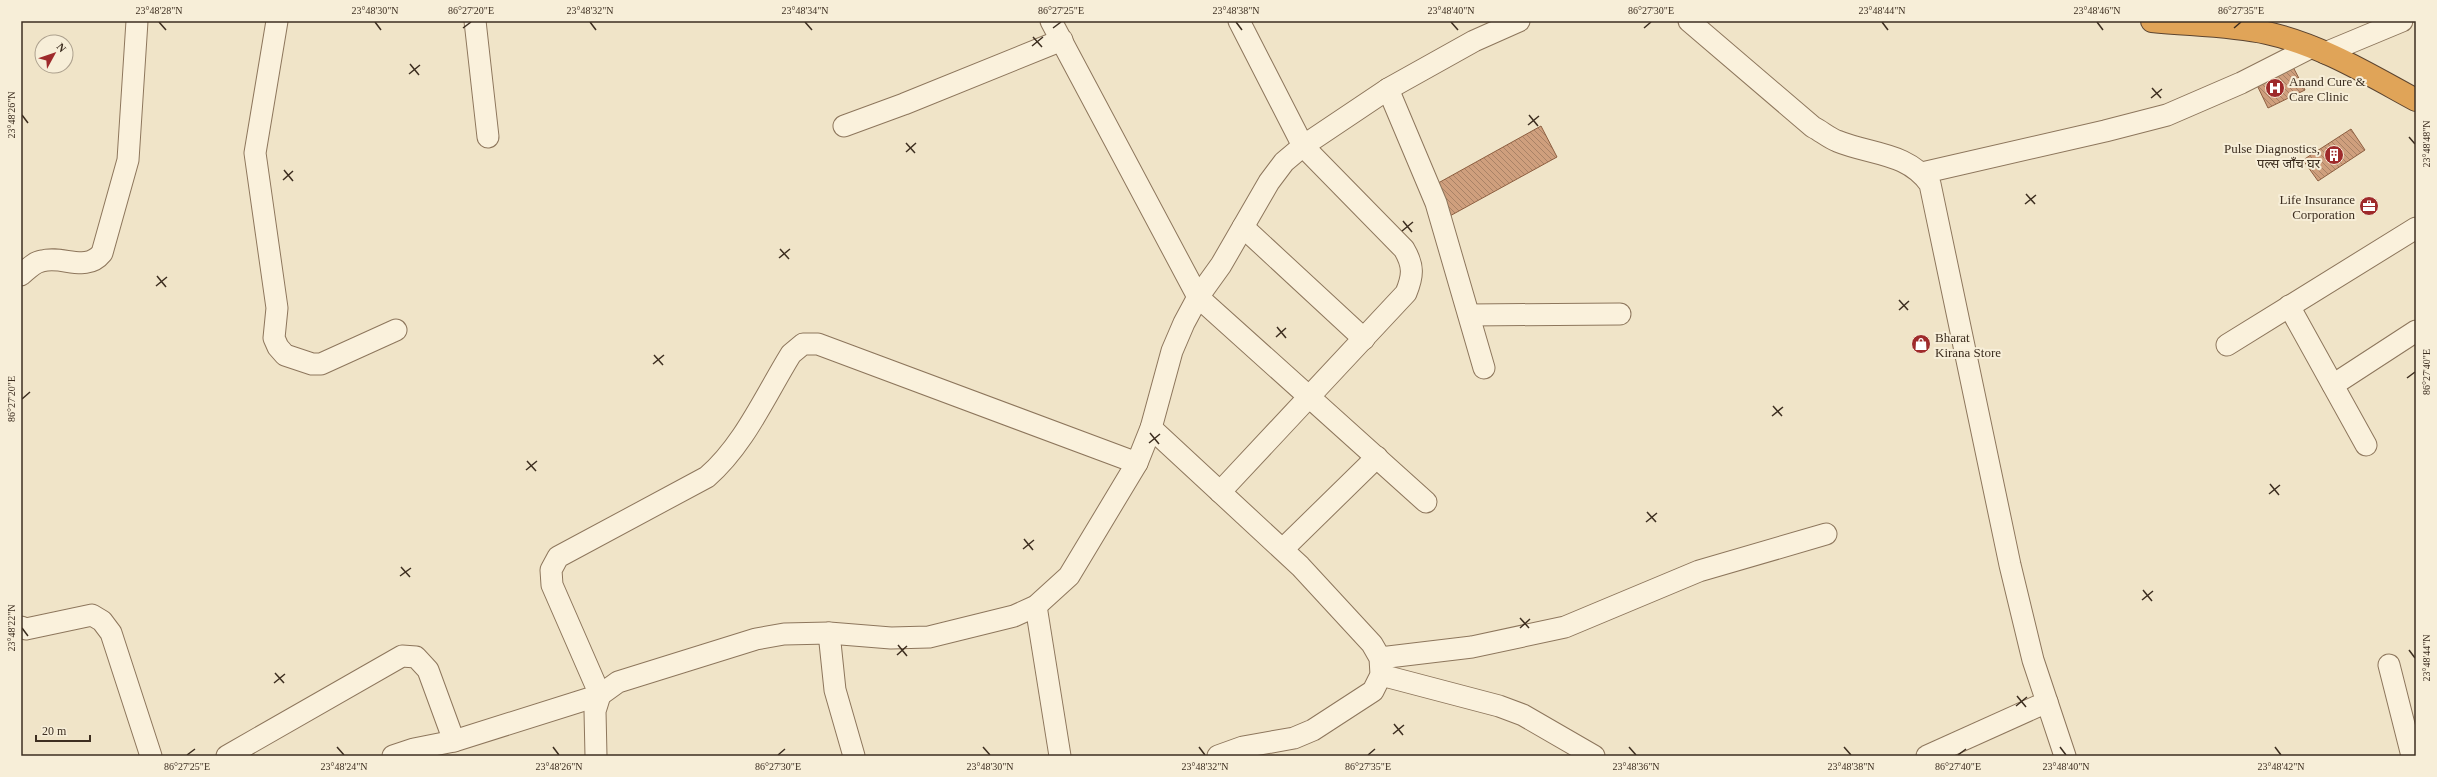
<svg xmlns="http://www.w3.org/2000/svg" width="2437" height="777" viewBox="0 0 2437 777" font-family="'Times New Roman','Noto Sans Devanagari',serif">
<style>
.building{fill:url(#building-back-hatch);stroke:#8d5f41}
.lines{fill:none;stroke-linecap:round;stroke-linejoin:round}
.minor-casing{stroke:#8d765c;stroke-width:23}
.highway-casing{stroke:#5b4430;stroke-width:24}
.minor{stroke:#faf1dc;stroke-width:21}
.highway{stroke:#e0a458;stroke-width:22}
.ticks{fill:none;stroke:#3d2e20;stroke-width:1.5}
.labels{text-anchor:middle;dominant-baseline:central;stroke-width:4;stroke-linejoin:round;paint-order:stroke}
.poi-label{font-size:13px;fill:#3d2e20;stroke:#f7eed8;text-anchor:start}
.neatline{fill:none;stroke:#3d2e20;stroke-width:1.5}
.ticks-label{font-size:10px;text-anchor:middle;fill:#3d2e20}
</style>
<defs>
<pattern id="building-back-hatch" width="6" height="6" patternUnits="userSpaceOnUse"><rect width="6" height="6" fill="#cf9f7d"/><path d="M-1 5l2 2M0 0l6 6M5-1l2 2" fill="none" stroke="#a98266"/></pattern>
</defs>
<rect width="100%" height="100%" fill="#f0e4c8"/>
<g class="building">
<polygon points="2291,63 2305,90 2268,108 2255,81"/>
<polygon points="1541,126 1557,157 1448,217 1431,187"/>
<polygon points="2351,129 2365,150 2318,181 2303,160"/>
</g>
<g class="lines">
<defs>
<g id="minor">
<polyline points="277,21 255,153 277,308 274,338 278,347 285,355 312,364 321,364 396,330"/>
<polyline points="475,21 488,137"/>
<polyline points="1051,21 1198,297 1426,502"/>
<path d="M1689,21L1813,127C1821,131 1829,138 1837,141C1871,155 1907,152 1930,184L2010,565L2033,660L2065,756"/>
<polyline points="2325,53 2402,21"/>
<polyline points="1388,89 1436,203 1484,368"/>
<polyline points="844,126 904,104 1062,40"/>
<polyline points="1922,173 2105,131 2167,115 2241,83 2312,47"/>
<polyline points="1243,227 1364,339"/>
<path d="M21,275C27,270 34,262 42,261C63,255 86,273 102,253L128,160L137,21"/>
<polyline points="2289,306 2366,445"/>
<polyline points="1469,315 1620,314"/>
<polyline points="2227,345 2416,228"/>
<polyline points="2333,385 2416,331"/>
<polyline points="1151,428 1300,566 1372,644 1380,658 1381,675 1373,691 1313,730 1294,738 1243,747 1218,756"/>
<path d="M1220,492L1406,293C1413,276 1414,266 1404,249L1303,146L1239,21"/>
<polyline points="1283,549 1377,457"/>
<polyline points="1036,606 1060,756"/>
<polyline points="21,627 26,629 92,615 102,621 111,633 151,756"/>
<polyline points="829,633 835,690 854,756"/>
<polyline points="1380,658 1472,647 1565,627 1699,571 1826,534"/>
<polyline points="2389,665 2412,756"/>
<polyline points="1381,675 1499,706 1523,715 1594,756"/>
<polyline points="227,756 402,656 416,657 428,670 454,741"/>
<path d="M393,756L414,749L454,741L600,695L552,585L551,570L558,557L707,477C744,445 765,396 791,354L803,344H818L1137,463"/>
<polyline points="596,756 595,711 600,695 618,682 756,639 784,634 829,633 891,638 929,637 1014,616 1036,606 1069,576 1137,463 1151,428 1172,351 1184,323 1198,297 1221,265 1269,182 1284,162 1303,146 1388,89 1474,41 1519,21"/>
<polyline points="1927,756 2047,702"/>
</g>
<path id="highway" d="M2152,21C2190,25 2230,25 2267,33C2321,45 2368,74 2416,100"/>
</defs>
<use href="#minor" class="minor-casing"/>
<use href="#highway" class="highway-casing"/>
<use href="#minor" class="minor"/>
<use href="#highway" class="highway"/>
</g>
<path class="ticks" d="M159,22L166,30M375,22L381,30M590,22L596,30M805,22L812,30M1236,22L1242,30M1451,22L1458,30M1882,22L1888,30M2097,22L2103,30M463,28L471,22M1053,28L1061,22M1644,28L1651,22M2234,28L2241,22M1033,37L1042,47M1032,46L1043,37M410,64L419,75M409,74L420,65M2152,88L2161,98M2151,98L2162,89M22,115L28,123M1529,115L1538,126M1528,125L1539,116M2409,137L2415,144M906,143L915,153M906,152L916,143M284,170L293,181M283,180L293,171M2026,194L2035,204M2025,204L2036,195M1403,221L1412,232M1402,231L1413,222M780,249L789,259M779,258L790,249M157,276L166,287M156,286L167,277M1899,300L1908,310M1899,310L1909,301M1277,327L1286,338M1276,337L1286,328M654,355L663,365M653,364L664,355M2407,378L2415,372M22,399L30,392M1773,406L1782,416M1772,416L1783,407M1150,433L1159,444M1149,443L1160,434M527,461L536,471M526,470L537,461M2270,484L2279,495M2269,494L2280,485M1647,512L1656,522M1646,522L1657,513M1024,539L1033,550M1023,549L1034,540M401,567L410,577M400,576L411,568M2143,590L2152,601M2142,600L2153,591M1520,618L1529,628M22,628L28,636M1520,628L1530,619M898,645L907,656M2409,650L2415,658M897,655L907,646M275,673L284,683M274,683L285,674M2017,696L2026,707M2016,706L2027,697M1394,724L1403,735M1393,734L1404,725M337,747L344,755M553,747L559,755M983,747L990,755M1199,747L1205,755M1629,747L1636,755M1844,747L1851,755M2060,747L2066,755M2275,747L2281,755M187,755L195,749M778,755L785,749M1368,755L1375,749M1958,755L1966,749"/>
<defs>
<symbol id="hospital-disc" viewBox="-11 -11 22 22"><circle r="9.5" fill="#9e2a2b" stroke="#f7eed8"/><path d="M-5-5h3v3.5h4V-5h3V5h-3V1.5h-4V5h-3Z" fill="#fff"/></symbol>
<symbol id="building-disc" viewBox="-11 -11 22 22"><circle r="9.5" fill="#9e2a2b" stroke="#f7eed8"/><path d="M-4-6H4V6H1V3H-1V6H-4ZM-2.5-4.3h1.7v1.8h-1.7ZM.8-4.3h1.7v1.8H.8ZM-2.5-1h1.7V.8h-1.7ZM.8-1h1.7V.8H.8Z" fill="#fff"/></symbol>
<symbol id="office-disc" viewBox="-11 -11 22 22"><circle r="9.5" fill="#9e2a2b" stroke="#f7eed8"/><path d="M-6-3h4V-5.5h4V-3h4V5H-6ZM-1-4.5V-3h2v-1.5ZM-6 0V1H6V0Z" fill="#fff"/></symbol>
<symbol id="shop-disc" viewBox="-11 -11 22 22"><circle r="9.5" fill="#9e2a2b" stroke="#f7eed8"/><path d="M-5-2.5h2.3a2.7 3.5 0 0 1 5.4 0H5L5.5 6h-11ZM-1.5-2.5h3a1.5 2.3 0 0 0-3 0Z" fill="#fff"/></symbol>
</defs>
<g fill-rule="evenodd">
<use href="#hospital-disc" x="2264" y="77" width="22" height="22"/>
<use href="#building-disc" x="2323" y="144" width="22" height="22"/>
<use href="#office-disc" x="2358" y="195" width="22" height="22"/>
<use href="#shop-disc" x="1910" y="333" width="22" height="22"/>
</g>
<g class="labels">
<g class="poi-label">
<text x="2289" y="81">Anand Cure &amp;<tspan x="2289" dy="15">Care Clinic</tspan></text>
<text x="2320" y="148" text-anchor="end">Pulse Diagnostics,<tspan x="2320" dy="15">पल्स जाँच घर</tspan></text>
<text x="2355" y="199" text-anchor="end">Life Insurance<tspan x="2355" dy="15">Corporation</tspan></text>
<text x="1935" y="337">Bharat<tspan x="1935" dy="15">Kirana Store</tspan></text>
</g>
</g>
<rect width="2437" height="777" fill="none" stroke="#f7eed8" stroke-width="44"/>
<g transform="translate(54 54) rotate(50)"><circle r="19" fill="#f7eed8" stroke="#ada18e"/>
<path d="M0-3L7 15L0 10L-7 15Z" fill="#9e2a2b"/>
<text y="-6" font-size="11" font-weight="bold" text-anchor="middle" fill="#3d2e20">N</text>
</g>
<path d="M36 735v6h54v-6" fill="none" stroke="#3d2e20" stroke-width="2"/>
<text x="42" y="735" font-size="12" fill="#3d2e20" stroke="#f7eed8" stroke-width="3" paint-order="stroke">20 m</text>
<rect x="22" y="22" width="2393" height="733" class="neatline"/>
<g class="ticks-label">
<text x="159" y="14">23°48'28"N</text>
<text x="375" y="14">23°48'30"N</text>
<text x="471" y="14">86°27'20"E</text>
<text x="590" y="14">23°48'32"N</text>
<text x="805" y="14">23°48'34"N</text>
<text x="1061" y="14">86°27'25"E</text>
<text x="1236" y="14">23°48'38"N</text>
<text x="1451" y="14">23°48'40"N</text>
<text x="1651" y="14">86°27'30"E</text>
<text x="1882" y="14">23°48'44"N</text>
<text x="2097" y="14">23°48'46"N</text>
<text x="2241" y="14">86°27'35"E</text>
<text transform="translate(11 115) rotate(-90)" y="4">23°48'26"N</text>
<text transform="translate(2426 144) rotate(-90)" y="4">23°48'48"N</text>
<text transform="translate(2426 372) rotate(-90)" y="4">86°27'40"E</text>
<text transform="translate(11 399) rotate(-90)" y="4">86°27'20"E</text>
<text transform="translate(11 628) rotate(-90)" y="4">23°48'22"N</text>
<text transform="translate(2426 658) rotate(-90)" y="4">23°48'44"N</text>
<text x="187" y="770">86°27'25"E</text>
<text x="344" y="770">23°48'24"N</text>
<text x="559" y="770">23°48'26"N</text>
<text x="778" y="770">86°27'30"E</text>
<text x="990" y="770">23°48'30"N</text>
<text x="1205" y="770">23°48'32"N</text>
<text x="1368" y="770">86°27'35"E</text>
<text x="1636" y="770">23°48'36"N</text>
<text x="1851" y="770">23°48'38"N</text>
<text x="1958" y="770">86°27'40"E</text>
<text x="2066" y="770">23°48'40"N</text>
<text x="2281" y="770">23°48'42"N</text>
</g>
</svg>
